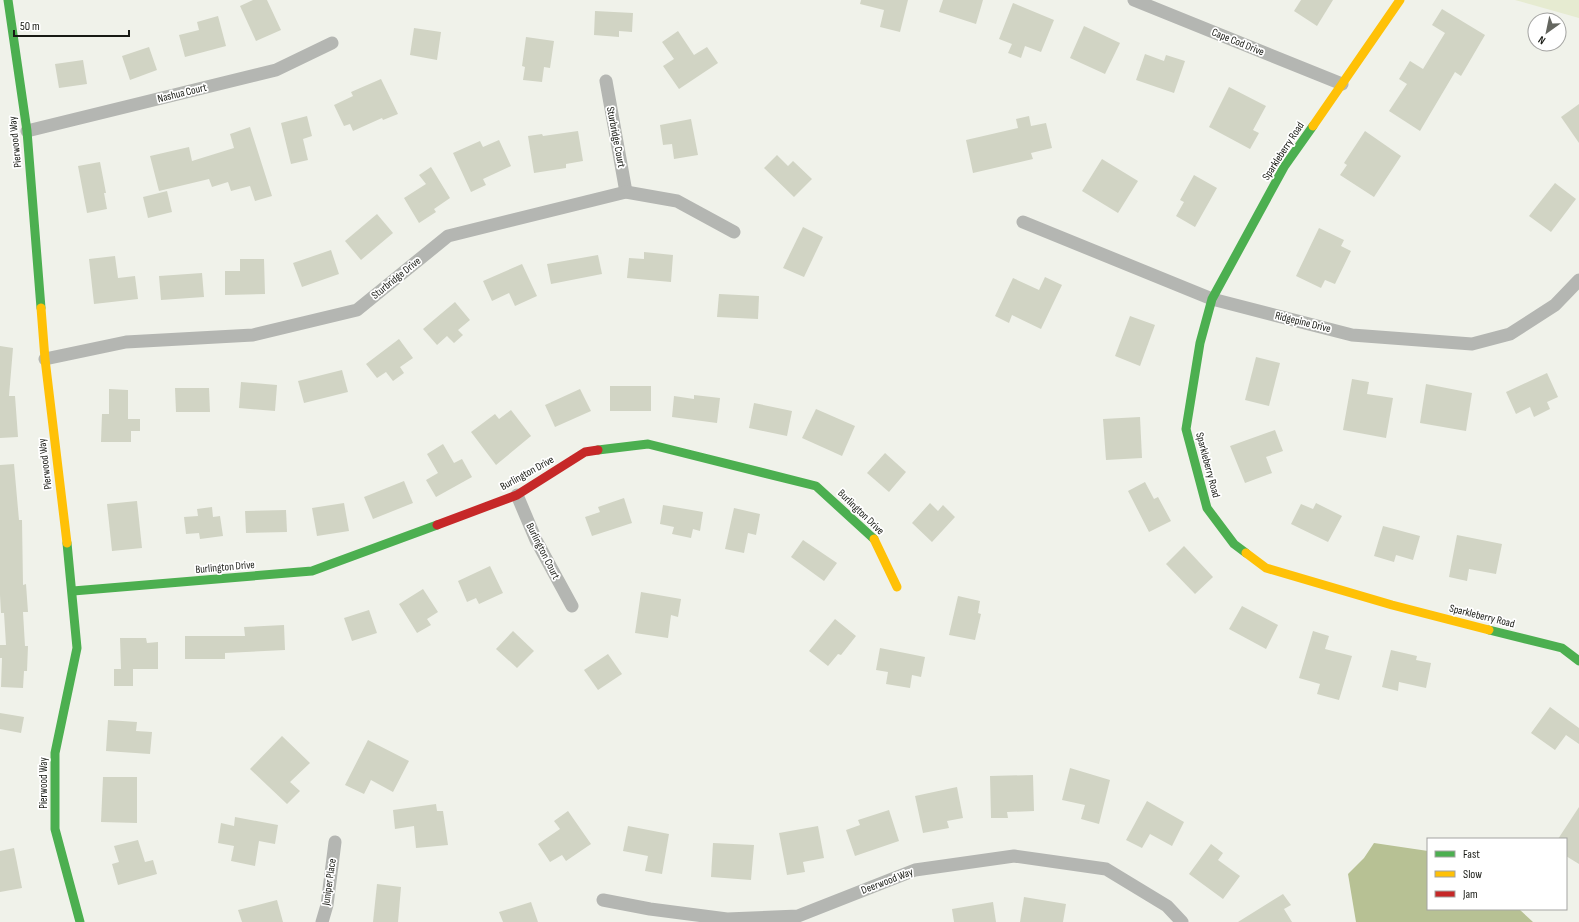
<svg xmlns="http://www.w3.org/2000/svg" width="1579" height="922" viewBox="0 0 1579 922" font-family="'Sofia Sans Condensed',sans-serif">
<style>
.green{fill:#e6ebd1}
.water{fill:#b7c194}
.building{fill:#d1d4c4}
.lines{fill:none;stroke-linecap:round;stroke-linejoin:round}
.street{stroke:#b4b6b2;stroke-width:13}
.fast{stroke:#4caf50;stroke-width:9}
.slow{stroke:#ffc107;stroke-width:9}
.jam{stroke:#c62828;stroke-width:9}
.labels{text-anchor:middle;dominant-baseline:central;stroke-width:3.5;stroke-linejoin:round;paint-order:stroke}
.street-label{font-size:11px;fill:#181a14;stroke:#fff}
</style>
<rect width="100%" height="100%" fill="#f0f2ea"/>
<polygon class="green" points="1515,0 1579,0 1579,18"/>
<polygon class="water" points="1374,843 1428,851 1428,909 1519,909 1533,922 1356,922 1348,874 1364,858"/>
<g class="building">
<polygon points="253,0 267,0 281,30 256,41 240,6"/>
<polygon points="861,0 908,0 900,32 880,27 884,10 860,4"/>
<polygon points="943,0 983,0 976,24 939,12"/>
<polygon points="1301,0 1333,0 1317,26 1294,11"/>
<polygon points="1013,3 1054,20 1041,52 1025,46 1021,58 1008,53 1012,44 999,39"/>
<polygon points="1442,9 1485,35 1461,76 1455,72 1420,131 1389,111 1407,84 1399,79 1410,61 1423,69 1445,33 1432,25"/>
<polygon points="595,11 633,13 632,32 619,31 619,37 594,35"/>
<polygon points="218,16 226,46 185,57 179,35 199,30 197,22"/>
<polygon points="1084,26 1120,43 1105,74 1070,58"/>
<polygon points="414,28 441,32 437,60 410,55"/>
<polygon points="678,31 694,55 707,47 718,63 679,89 663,66 674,59 662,42"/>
<polygon points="526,37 554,41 550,68 544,67 542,82 523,80 525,67 522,66"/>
<polygon points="149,47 157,70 130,80 122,56"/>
<polygon points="1145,54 1164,61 1166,55 1185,61 1174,93 1136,80"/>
<polygon points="83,60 87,84 59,88 55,64"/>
<polygon points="381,79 398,114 383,120 382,118 353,131 350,124 344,126 334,105 353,96 351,92"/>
<polygon points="1229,87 1266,106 1253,130 1259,133 1250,149 1209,127"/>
<polygon points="1579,104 1579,143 1561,117"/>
<polygon points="307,116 312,136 303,139 308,160 291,164 281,123"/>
<polygon points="1029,116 1031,126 1046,123 1052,148 1031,153 1033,159 973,173 966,140 1018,128 1016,119"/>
<polygon points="691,119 698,155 674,159 672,144 663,145 660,125"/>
<polygon points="250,127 272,196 255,201 250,186 231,191 228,182 212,187 209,179 159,191 150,156 189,147 192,161 234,148 230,134"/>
<polygon points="578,131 583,161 566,164 566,168 534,173 528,136 542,134 543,136"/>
<polygon points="1365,131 1401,156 1374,197 1340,175 1347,165 1344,163"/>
<polygon points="499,140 511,166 483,179 486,185 471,192 453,153 480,141 483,147"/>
<polygon points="777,155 788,166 793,161 812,179 794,197 764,168"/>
<polygon points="1102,159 1138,181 1118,213 1082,191"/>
<polygon points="100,162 106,193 104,193 107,209 87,213 78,166"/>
<polygon points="431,167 450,198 434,209 436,212 419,223 404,198 426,184 419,175"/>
<polygon points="1194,175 1217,188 1195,227 1176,216 1184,202 1180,200"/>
<polygon points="1555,183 1576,199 1551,232 1529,216"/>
<polygon points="167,191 172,212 148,218 143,197"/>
<polygon points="377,214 393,233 361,260 345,241"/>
<polygon points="803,227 823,237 804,277 783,268"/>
<polygon points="1319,228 1344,240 1341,246 1351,251 1335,284 1325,280 1321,288 1296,276"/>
<polygon points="331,250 339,274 302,287 293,263"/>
<polygon points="644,252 673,255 671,282 627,278 629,258 644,259"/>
<polygon points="598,255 602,274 551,284 547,264"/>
<polygon points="115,256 118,278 135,276 138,299 94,304 89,259"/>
<polygon points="240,259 264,259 265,294 225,295 225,271 240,271"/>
<polygon points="522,264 537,296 515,306 509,293 492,301 483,281"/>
<polygon points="202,273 204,297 161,300 159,276"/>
<polygon points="1045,277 1062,285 1041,329 1012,315 1009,323 995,316 1013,278 1039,290"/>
<polygon points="719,294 759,296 758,319 717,317"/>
<polygon points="455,302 470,320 458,330 463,335 454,343 447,336 437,345 423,329"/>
<polygon points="1130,316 1155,325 1140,366 1115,356"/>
<polygon points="399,339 413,358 400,367 404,373 393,381 386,372 377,378 366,364"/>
<polygon points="0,346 13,348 9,396 15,396 18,437 0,438"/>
<polygon points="1256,357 1280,363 1269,406 1245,400"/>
<polygon points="342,370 348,392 304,403 298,381"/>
<polygon points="1547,373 1558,397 1547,402 1550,409 1534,417 1530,407 1516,414 1506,392"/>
<polygon points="1352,379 1369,382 1367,394 1393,398 1386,438 1343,430"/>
<polygon points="241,382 277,385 275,411 239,408"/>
<polygon points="1426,384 1472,393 1466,431 1420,423"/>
<rect x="610" y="386" width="41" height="25"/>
<polygon points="175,388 209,388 210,412 176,412"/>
<polygon points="109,389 128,390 128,419 140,419 140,431 131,431 131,442 101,442 102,414 109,414"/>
<polygon points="580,389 591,411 555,427 545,405"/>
<polygon points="694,395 720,398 717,423 672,417 674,396 694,399"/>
<polygon points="754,403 792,411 787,436 749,428"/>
<polygon points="816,409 855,426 842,456 802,438"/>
<polygon points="511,410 531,436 496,465 471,432 495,414 499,419"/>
<polygon points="1140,417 1142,458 1106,460 1103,419"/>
<polygon points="1275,430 1283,451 1266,457 1272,473 1245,483 1230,446"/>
<polygon points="443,444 454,463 462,459 472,477 436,497 426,480 438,473 427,454"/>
<polygon points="885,453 906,472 889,492 867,473"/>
<polygon points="14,464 19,520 22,520 23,585 26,584 28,612 23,612 25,646 28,646 27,671 24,671 23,688 1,687 2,658 0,658 0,645 6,645 4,613 1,613 0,595 0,465"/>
<polygon points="404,481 413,503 373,519 364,497"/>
<polygon points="1145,482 1154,499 1158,497 1171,521 1149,532 1128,491"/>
<polygon points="624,498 632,523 592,536 585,517 600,512 598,507"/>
<polygon points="137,501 142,548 112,551 107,504"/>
<polygon points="344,503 349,531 317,536 312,508"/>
<polygon points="930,503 938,511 943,505 955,517 932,542 912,523"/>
<polygon points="1316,503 1342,516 1328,542 1291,524 1301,504 1313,509"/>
<polygon points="663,505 703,512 700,531 693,529 691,538 672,534 674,527 660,524"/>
<polygon points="212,507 213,517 220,516 223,536 200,539 199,533 186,534 184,517 198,516 197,509"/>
<polygon points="734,508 760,514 756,535 748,533 744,553 725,549"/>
<polygon points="286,510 287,532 246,533 245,511"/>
<polygon points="1383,526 1420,536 1413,560 1396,555 1394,562 1374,556"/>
<polygon points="1457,535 1502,544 1496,574 1469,569 1467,581 1449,577"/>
<polygon points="803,540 837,563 824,581 791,557"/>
<polygon points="1184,546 1213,577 1195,594 1166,564"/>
<polygon points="490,566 503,593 479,604 476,598 467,602 458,581"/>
<polygon points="423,589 438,612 427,619 431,625 417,633 399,604"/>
<polygon points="641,592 681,599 678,617 671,615 668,638 635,633"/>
<polygon points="958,596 980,601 978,613 981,614 975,640 949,635"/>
<polygon points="1242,606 1278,625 1266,649 1229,629"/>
<polygon points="369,610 377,633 352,641 344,618"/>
<polygon points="835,619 856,636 841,655 838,654 828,666 809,651"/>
<polygon points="284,625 285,650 225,653 225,659 185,659 185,636 245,636 244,627"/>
<polygon points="513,631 534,651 517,668 496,649"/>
<polygon points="1313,631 1329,636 1325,649 1352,656 1339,700 1317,694 1320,684 1299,678"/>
<polygon points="120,638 146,638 147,643 158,642 158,669 133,669 133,686 114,686 114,669 121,669"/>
<polygon points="880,648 925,657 921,677 912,675 910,688 886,684 888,672 876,670"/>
<polygon points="1391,650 1417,656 1416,660 1431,663 1426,688 1399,682 1398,691 1382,687"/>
<polygon points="608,654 622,674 598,690 584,670"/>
<polygon points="1550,707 1579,728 1579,744 1566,735 1555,750 1531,733"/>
<polygon points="0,713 24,717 21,733 0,729"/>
<polygon points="108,720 137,722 136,731 152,732 150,754 106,751"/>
<polygon points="282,736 310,763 290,782 300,791 287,804 250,769"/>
<polygon points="368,740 409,761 393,792 371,780 364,794 345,785"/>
<polygon points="1070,768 1110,780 1099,824 1081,819 1085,805 1062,800"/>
<polygon points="1033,775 1034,811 1007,812 1008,818 991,818 990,776"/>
<polygon points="103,777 137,777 137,823 101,822"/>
<polygon points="957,787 963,818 947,821 949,828 923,833 915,796"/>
<polygon points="1147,801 1184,822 1172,846 1150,834 1142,848 1126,840"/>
<polygon points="436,804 437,811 443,811 448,845 416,848 414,826 395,829 393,810"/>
<polygon points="1579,807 1579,864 1566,856 1566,839 1558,839"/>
<polygon points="889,810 899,841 855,856 846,830 860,825 858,820"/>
<polygon points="568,811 591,844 566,861 562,855 550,862 538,844 560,829 554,821"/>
<polygon points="235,817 278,825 275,844 259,841 255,866 231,861 234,846 218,843 221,823 234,826"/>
<polygon points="628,826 669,834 662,874 645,871 648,856 623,851"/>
<polygon points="818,826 824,858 803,862 805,872 787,875 779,833"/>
<polygon points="138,840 145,862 153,860 157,874 118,885 112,864 119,862 114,846"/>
<polygon points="713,843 754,845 751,880 711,877"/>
<polygon points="1211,844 1223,853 1218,860 1240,876 1223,899 1189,874"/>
<polygon points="14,848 22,888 0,892 0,851"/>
<polygon points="377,884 401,887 398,922 373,922"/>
<polygon points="1283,894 1291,905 1284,909 1292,922 1238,922"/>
<polygon points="1024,897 1066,904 1063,922 1020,922"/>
<polygon points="277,900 283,922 242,922 238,910"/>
<polygon points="531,902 538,922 503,922 499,912"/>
<polygon points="993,902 996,922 954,922 952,909"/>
</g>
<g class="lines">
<g class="street">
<polyline points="1134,0 1342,84"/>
<polyline points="606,81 626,192"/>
<polyline points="27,131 276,70 332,43"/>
<polyline points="1023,222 1212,299 1352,335 1472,344 1510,334 1555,305 1579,280"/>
<polyline points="45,359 126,342 253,335 357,310 448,236 626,192 677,201 734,232"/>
<polyline points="517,495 536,540 572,606"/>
<polyline points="603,900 650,909 727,919 798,916 915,870 1014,856 1106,869 1167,906 1182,922"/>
<polyline points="322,922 327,905 335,842"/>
</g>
<g class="fast">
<polyline points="8,0 27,131 41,308"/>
<polyline points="598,450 648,444 816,486 874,539"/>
<polyline points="67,543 77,648 55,753 55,829 80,922"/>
<polyline points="1246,553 1234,544 1207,508 1186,429 1200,343 1212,299 1284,167 1313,126"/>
<polyline points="73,591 312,571 437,525"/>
<polyline points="1489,630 1562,648 1579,661"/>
</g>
<g class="slow">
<polyline points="1313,126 1400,0"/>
<polyline points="41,308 45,359 67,543"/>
<polyline points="874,539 897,587"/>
<polyline points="1246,553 1266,568 1392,605 1489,630"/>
</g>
<polyline class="jam" points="437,525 517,495 585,452 598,450"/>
</g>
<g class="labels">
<g class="street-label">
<text transform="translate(1238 42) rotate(22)">Cape Cod Drive</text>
<text transform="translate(182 93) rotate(-14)">Nashua Court</text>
<text transform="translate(616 137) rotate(79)">Sturbridge Court</text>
<text transform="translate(15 142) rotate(-96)">Pierwood Way</text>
<text transform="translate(1283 151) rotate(-57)">Sparkleberry Road</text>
<text transform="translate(396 278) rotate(-39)">Sturbridge Drive</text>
<text transform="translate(1303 322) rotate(14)">Ridgepine Drive</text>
<text transform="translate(45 464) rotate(-97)">Pierwood Way</text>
<text transform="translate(1208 465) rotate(75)">Sparkleberry Road</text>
<text transform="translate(527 473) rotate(-29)">Burlington Drive</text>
<text transform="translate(861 512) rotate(44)">Burlington Drive</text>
<text transform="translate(543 551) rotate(63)">Burlington Court</text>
<text transform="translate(225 567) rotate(-5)">Burlington Drive</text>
<text transform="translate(1482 616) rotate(14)">Sparkleberry Road</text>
<text transform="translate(43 783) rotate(-90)">Pierwood Way</text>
<text transform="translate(887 881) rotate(-21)">Deerwood Way</text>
<text transform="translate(329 882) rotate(-82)">Juniper Place</text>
</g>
</g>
<rect x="1427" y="838" width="140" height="72" fill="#ffffff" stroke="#a3a3a1"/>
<rect x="1435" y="851" width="20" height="6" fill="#4caf50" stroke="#a3a3a1"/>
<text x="1463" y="858" font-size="12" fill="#181a14">Fast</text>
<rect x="1435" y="871" width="20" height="6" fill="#ffc107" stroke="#a3a3a1"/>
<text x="1463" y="878" font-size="12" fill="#181a14">Slow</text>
<rect x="1435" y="891" width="20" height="6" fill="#c62828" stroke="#a3a3a1"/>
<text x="1463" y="898" font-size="12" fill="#181a14">Jam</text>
<g transform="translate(1547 32) rotate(213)"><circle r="19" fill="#ffffff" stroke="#a3a3a1"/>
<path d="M0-3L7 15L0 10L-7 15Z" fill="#64665f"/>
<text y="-6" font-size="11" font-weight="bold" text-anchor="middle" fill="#181a14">N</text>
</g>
<path d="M14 30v6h115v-6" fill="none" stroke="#181a14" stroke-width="2"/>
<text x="20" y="30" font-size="12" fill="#181a14" stroke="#ffffff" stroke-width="3" paint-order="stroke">50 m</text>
</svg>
